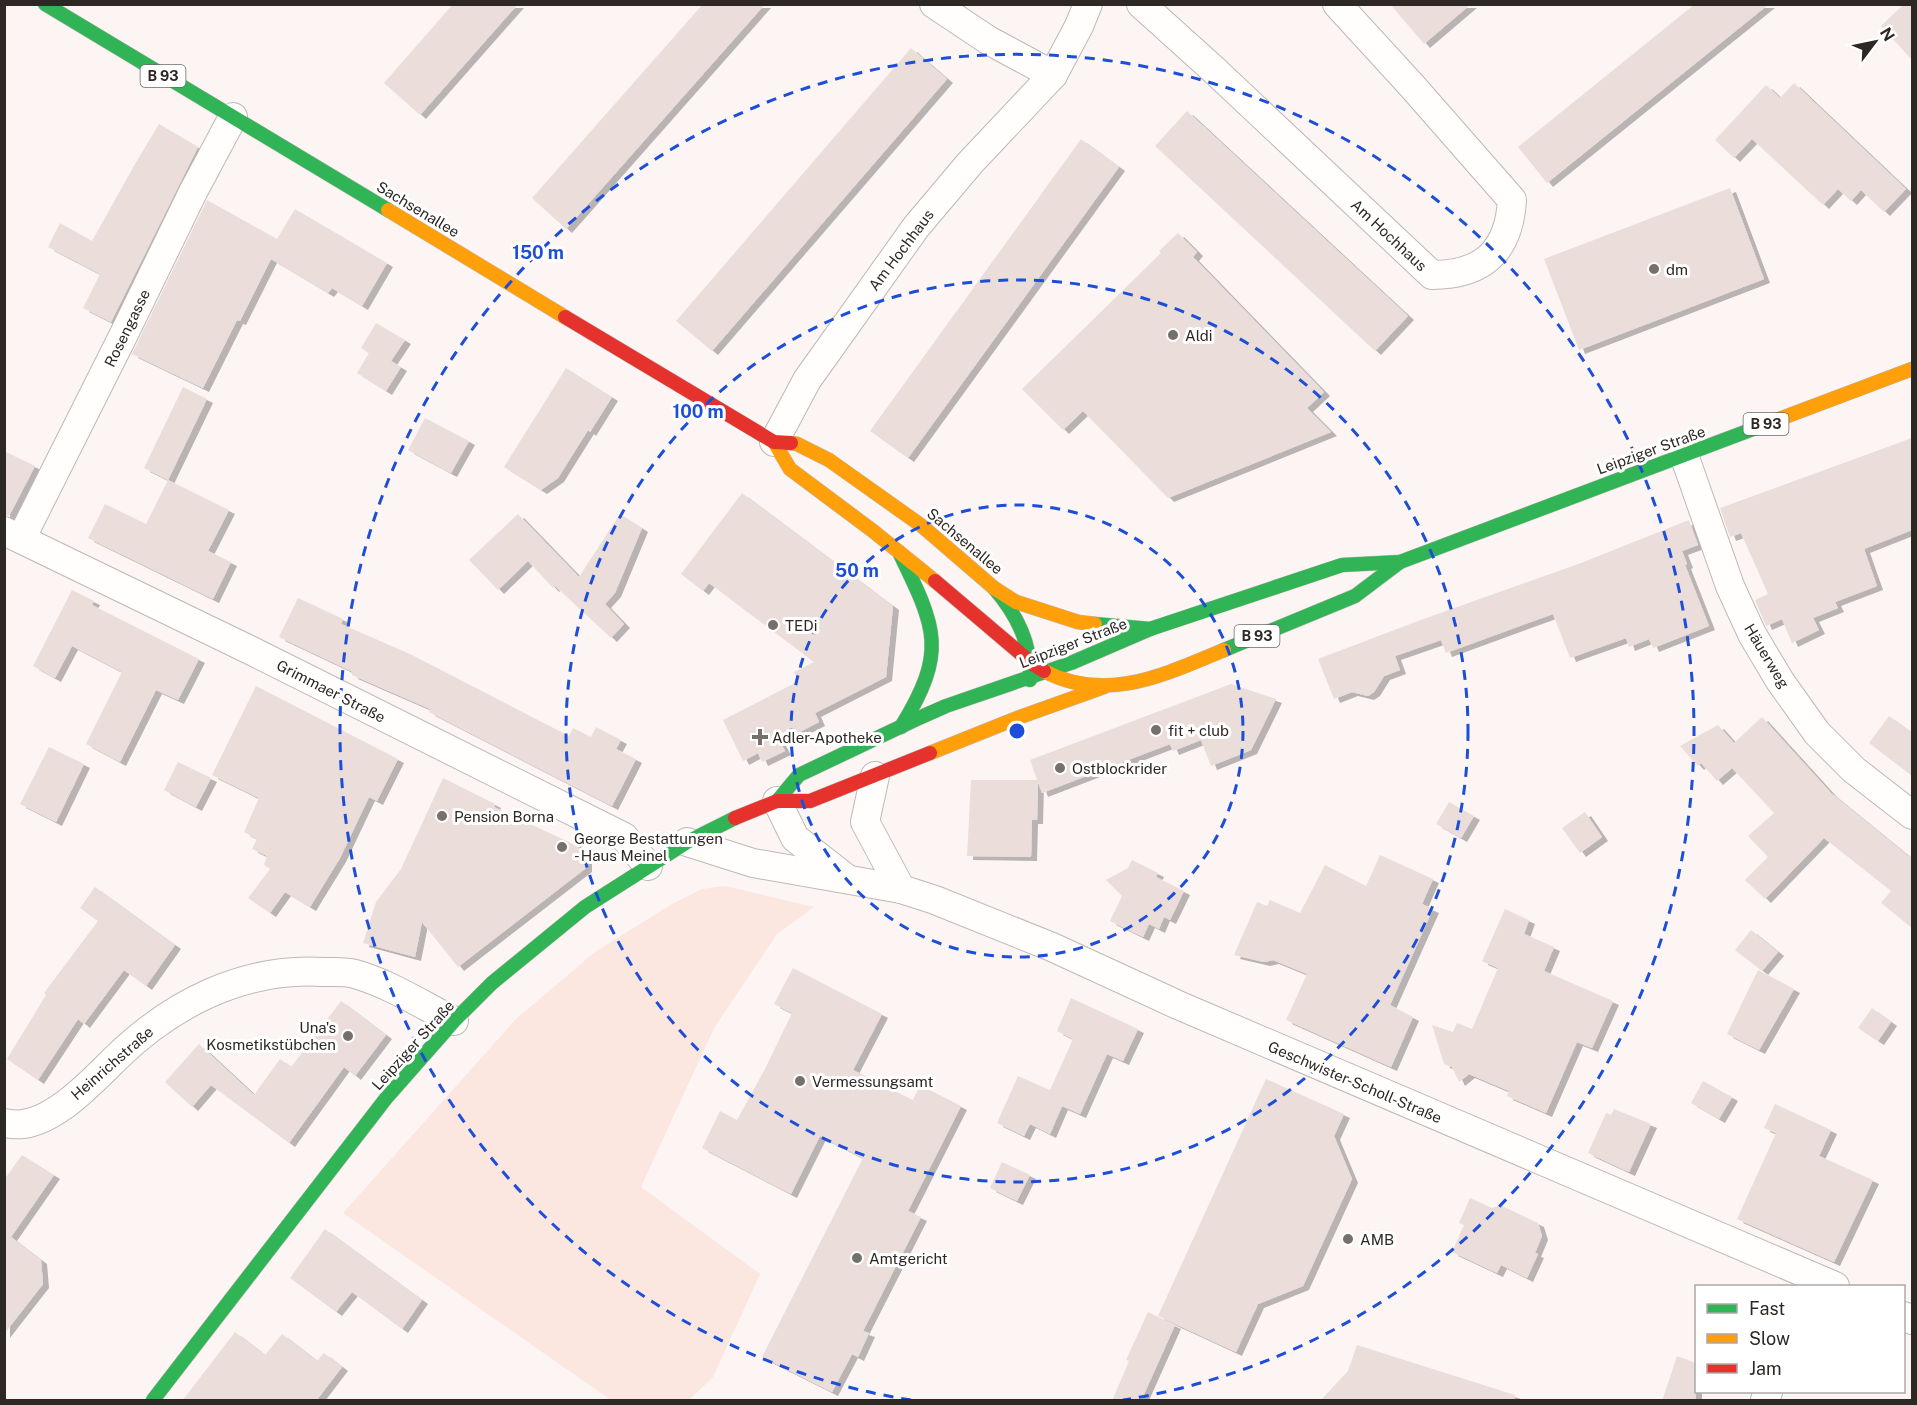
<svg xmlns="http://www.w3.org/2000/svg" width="1917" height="1405" viewBox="0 0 1917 1405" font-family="'Public Sans',sans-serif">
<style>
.green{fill:#fbe6e0}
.building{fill:#ebdeda;filter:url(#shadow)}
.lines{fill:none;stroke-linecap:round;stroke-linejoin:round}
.street-casing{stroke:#beb8b6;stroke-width:30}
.fast-casing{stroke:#beb8b6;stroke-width:15}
.slow-casing{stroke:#beb8b6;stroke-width:15}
.jam-casing{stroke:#beb8b6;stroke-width:15}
.street{stroke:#fffefd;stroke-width:28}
.fast{stroke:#30b455;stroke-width:14}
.slow{stroke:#ff9f0a;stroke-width:14}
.jam{stroke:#e5322d;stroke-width:14}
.ring{fill:none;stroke:#1d4ed8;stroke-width:3;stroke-dasharray:10 8}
.poi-dot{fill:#76706d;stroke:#fff;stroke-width:2}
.labels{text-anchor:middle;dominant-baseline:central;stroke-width:6;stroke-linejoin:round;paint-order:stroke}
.shield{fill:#fff;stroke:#6d6866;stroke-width:1.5}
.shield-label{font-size:14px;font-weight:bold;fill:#2e2825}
.street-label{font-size:15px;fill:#2e2825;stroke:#fff}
.poi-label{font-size:15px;fill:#2e2825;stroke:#fff;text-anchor:start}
.centre{fill:#1d4ed8;stroke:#fff;stroke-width:3}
.ring-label{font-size:18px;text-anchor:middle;font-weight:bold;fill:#1d4ed8;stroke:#fff;stroke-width:6;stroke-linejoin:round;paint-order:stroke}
</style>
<defs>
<filter id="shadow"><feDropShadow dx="6" dy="4" stdDeviation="0" flood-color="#0004"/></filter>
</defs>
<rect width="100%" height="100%" fill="#fcf5f4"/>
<polygon class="green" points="725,886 814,907 777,934 714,1028 641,1187 760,1274 713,1377 689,1400 611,1400 343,1213 516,1019 595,952 672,904 702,889"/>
<g class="building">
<polygon points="453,4 518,4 420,115 384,83"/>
<polygon points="703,4 765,4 566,229 532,198"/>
<polygon points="1390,4 1471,4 1424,44"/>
<polygon points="1695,4 1769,4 1547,183 1518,147"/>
<polygon points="1904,4 1912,4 1912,60 1881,26"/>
<polygon points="911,48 947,79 712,351 676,321"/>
<polygon points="1794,83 1906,189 1884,212 1861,190 1851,201 1838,189 1823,205 1752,139 1734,158 1715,140 1766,85 1780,98"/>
<polygon points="1187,111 1408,316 1375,351 1155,146"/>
<polygon points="159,124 198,147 111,322 83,308 100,274 48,247 60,223 92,241 135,164"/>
<polygon points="1081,139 1119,167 908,458 870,431"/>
<polygon points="1730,188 1764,279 1579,350 1544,259"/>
<polygon points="207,200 277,239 295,209 387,263 362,306 332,288 328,293 271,259 240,321 237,320 203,388 132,354"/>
<polygon points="1178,233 1197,252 1193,257 1324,392 1307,408 1331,432 1168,498 1083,411 1063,430 1022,389 1161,253 1159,251"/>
<polygon points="376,323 405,340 391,361 401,367 386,391 357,373 369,353 361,348"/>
<polygon points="566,368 612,397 590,432 588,430 558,478 541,490 504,467"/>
<polygon points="183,387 207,399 168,480 144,468"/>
<polygon points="425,418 469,441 451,473 408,450"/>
<polygon points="1912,438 1912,530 1864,549 1877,586 1835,602 1838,608 1813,618 1819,630 1792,643 1782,619 1766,626 1755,600 1768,594 1741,533 1730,537 1720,508"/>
<polygon points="4,451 35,466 9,516 4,515"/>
<polygon points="168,480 229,510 208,551 231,562 213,599 88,538 105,504 146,524"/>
<polygon points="742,493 893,606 886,677 815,713 819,722 780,742 785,751 762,762 758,753 743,761 723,720 799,681 794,672 814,662 709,583 703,591 681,574"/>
<polygon points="518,514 579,577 620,514 642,528 615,593 605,604 624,624 611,638 555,586 553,588 528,561 498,590 469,560"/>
<polygon points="1689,520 1698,545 1682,551 1687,564 1685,565 1709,626 1653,648 1649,639 1629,647 1626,638 1570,658 1553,614 1446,653 1441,640 1395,656 1400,670 1384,676 1374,692 1368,696 1352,692 1334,699 1318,659 1418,621 1581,563"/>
<polygon points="72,590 94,601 92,605 199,659 178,700 156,690 120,762 86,744 122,672 72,646 55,678 33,666"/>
<polygon points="298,598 343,619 341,624 410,654 569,736 573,728 591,737 596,727 621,740 616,749 636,759 612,806 429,712 430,709 352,675 353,672 279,637"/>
<polygon points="1231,684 1276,699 1251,750 1211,766 1201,740 1173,751 1170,744 1042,793 1038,782 1037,820 1032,820 1031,857 967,856 971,780 1037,780 1030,760"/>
<polygon points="256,686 398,759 377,801 369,797 340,858 310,907 285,892 270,913 248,898 270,869 264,865 267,856 252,849 257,839 244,832 259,798 212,775"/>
<polygon points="1889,716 1912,733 1912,776 1869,743"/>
<polygon points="1762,717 1831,793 1912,859 1912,928 1881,903 1891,891 1824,838 1765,899 1745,880 1768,857 1748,836 1774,813 1732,768 1717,781 1701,763 1698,766 1680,746 1718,725 1734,743"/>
<polygon points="49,747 84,764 56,822 20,804"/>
<polygon points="178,762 211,778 196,807 164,790"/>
<polygon points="443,778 495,804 494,807 586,850 586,868 458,967 422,922 415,957 363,943 376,902 401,869"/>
<polygon points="1449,802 1474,816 1461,838 1436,824"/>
<polygon points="1585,812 1602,837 1580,853 1562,828"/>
<polygon points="1380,855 1433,879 1422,904 1433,909 1390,1005 1413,1017 1391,1067 1286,1020 1307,974 1273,960 1264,962 1234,955 1257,902 1267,906 1270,900 1300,913 1325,865 1366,886"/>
<polygon points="1132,860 1158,873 1156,877 1184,891 1170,920 1164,917 1159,929 1149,924 1143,937 1110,921 1122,896 1106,880 1128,868"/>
<polygon points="95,887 175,945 146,986 124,970 84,1024 78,1019 38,1080 7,1059 46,995 44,993 98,921 80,908"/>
<polygon points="1505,909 1529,920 1524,934 1554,947 1544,971 1613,1001 1592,1048 1577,1042 1546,1113 1507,1096 1509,1091 1469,1074 1459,1082 1452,1067 1444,1064 1432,1025 1453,1032 1457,1023 1472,1029 1498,968 1482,961"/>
<polygon points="1751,930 1778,952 1762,971 1735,950"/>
<polygon points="793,968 882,1014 853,1070 913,1100 920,1085 961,1106 908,1211 921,1217 863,1331 869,1333 858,1357 852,1354 832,1392 762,1357 863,1158 820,1136 791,1194 702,1148 720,1111 737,1120 765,1069 792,1013 774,1004"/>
<polygon points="1758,970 1794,989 1759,1050 1727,1034"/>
<polygon points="1071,998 1138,1029 1123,1061 1107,1054 1080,1114 1062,1106 1050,1134 1030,1124 1024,1136 997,1123 1018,1076 1050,1090 1073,1039 1057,1031"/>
<polygon points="341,1001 386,1035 355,1076 344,1067 289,1143 211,1085 192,1107 165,1082 199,1044 254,1095 280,1059 291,1067"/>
<polygon points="1872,1008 1891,1022 1878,1041 1858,1028"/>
<polygon points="1266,1079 1344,1114 1334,1136 1352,1179 1303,1286 1258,1304 1236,1352 1158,1316"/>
<polygon points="1703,1081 1732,1097 1719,1119 1691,1103"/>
<polygon points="1775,1104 1831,1130 1819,1156 1873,1180 1834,1262 1737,1219 1776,1133 1764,1128"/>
<polygon points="1614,1109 1651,1124 1629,1172 1588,1153 1606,1113 1611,1115"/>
<polygon points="22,1155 54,1175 11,1237 41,1260 43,1284 4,1334 4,1180"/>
<polygon points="1002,1162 1030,1175 1017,1201 990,1188"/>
<polygon points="1470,1198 1492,1208 1500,1205 1538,1223 1542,1236 1535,1253 1538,1254 1527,1278 1501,1265 1497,1273 1452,1252 1464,1225 1459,1223"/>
<polygon points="325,1229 422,1300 402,1329 352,1292 336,1312 290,1278"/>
<polygon points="1148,1312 1175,1325 1141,1401 1112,1401 1129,1361 1126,1360"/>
<polygon points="235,1332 265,1355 282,1334 317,1361 324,1353 342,1367 316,1401 182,1401"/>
<polygon points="1357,1345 1515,1395 1514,1401 1320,1401 1348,1371"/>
<polygon points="1677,1356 1696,1363 1696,1401 1662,1401"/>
</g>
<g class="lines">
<defs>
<g id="street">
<polyline points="934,4 988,40 1053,75"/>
<path d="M1141,4L1213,69L1432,275C1483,275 1509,251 1512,200L1413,87L1337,4"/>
<polyline points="774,442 807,380 916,227 970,163 1053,75 1079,26 1088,4"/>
<polyline points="1684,455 1730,586 1752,634 1780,681 1817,733 1854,770 1912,815"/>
<polyline points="4,531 254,652 624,837 648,866"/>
<polyline points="21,539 123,336 193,192 233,117"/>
<polyline points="875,776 865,822 901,889"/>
<polyline points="777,801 795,838 846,878"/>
<polyline points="687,842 753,863 901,889 935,900 1052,947 1178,1005 1835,1286"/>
<path d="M4,1123C10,1124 17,1125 23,1124C56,1120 92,1082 115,1059C171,1004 243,967 323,972C333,972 346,971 355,974C390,984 422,1005 454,1021"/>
<polyline points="1904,1316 1912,1320"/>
<polyline points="1765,1400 1768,1392"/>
</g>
<g id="fast">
<polyline points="45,4 388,210"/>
<path d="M899,552C936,628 948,651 901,727"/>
<path d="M994,588C1017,615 1032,644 1030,680"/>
<polyline points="1095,624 1150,629 1342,565 1400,562 1761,426"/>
<polyline points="1224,650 1355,596 1400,562"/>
<polyline points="777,801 799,775 919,718 946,706 1071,663 1150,629"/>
<polyline points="153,1400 387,1097 454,1021 492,983 585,907 687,842 735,818"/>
</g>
<g id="slow">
<polyline points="388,210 565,317"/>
<polyline points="1761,426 1912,369"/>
<polyline points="774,442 790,469 873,531 935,581"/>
<polyline points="791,443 797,444 829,460 922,526 994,588 1016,602 1078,622 1095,624"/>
<path d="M1044,671C1106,704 1166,674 1224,650"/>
<polyline points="930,753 1020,717 1104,687"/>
</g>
<g id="jam">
<polyline points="565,317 774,442 791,443"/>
<polyline points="935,581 1034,665 1044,671"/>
<polyline points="735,818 777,801 810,801 930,753"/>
</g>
</defs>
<use href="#street" class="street-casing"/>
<use href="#fast" class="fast-casing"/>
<use href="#slow" class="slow-casing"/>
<use href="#jam" class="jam-casing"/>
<use href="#street" class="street"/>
<use href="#fast" class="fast"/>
<use href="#slow" class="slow"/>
<use href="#jam" class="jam"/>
</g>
<g class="ring">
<circle cx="1017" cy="731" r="226"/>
<circle cx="1017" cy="731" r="451"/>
<path d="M911 1400A677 677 0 1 1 1123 1400"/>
</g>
<g class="poi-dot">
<circle cx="1654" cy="269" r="6"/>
<circle cx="1173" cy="335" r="6"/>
<circle cx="773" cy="625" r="6"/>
<circle cx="1156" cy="730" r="6"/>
<path d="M757 728h6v6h6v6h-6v6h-6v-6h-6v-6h6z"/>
<circle cx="1060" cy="768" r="6"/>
<circle cx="442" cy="816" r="6"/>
<circle cx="562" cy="847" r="6"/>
<circle cx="348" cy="1036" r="6"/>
<circle cx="800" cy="1081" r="6"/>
<circle cx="1348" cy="1239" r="6"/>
<circle cx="857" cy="1258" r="6"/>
</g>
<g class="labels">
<g class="shield">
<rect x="140.5" y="65" width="45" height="22" rx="4.5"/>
<rect x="1743.5" y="413" width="45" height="22" rx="4.5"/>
<rect x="1234.5" y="625" width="45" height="22" rx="4.5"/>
</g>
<g class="shield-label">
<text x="163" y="76">B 93</text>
<text x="1766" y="424">B 93</text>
<text x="1257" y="636">B 93</text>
</g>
<g class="street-label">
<text transform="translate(418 209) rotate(31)">Sachsenallee</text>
<text transform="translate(1389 235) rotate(43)">Am Hochhaus</text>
<text transform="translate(901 250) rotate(-53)">Am Hochhaus</text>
<text transform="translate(127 328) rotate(-64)">Rosengasse</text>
<text transform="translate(1651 450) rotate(-20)">Leipziger Straße</text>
<text transform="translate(965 541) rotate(40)">Sachsenallee</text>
<text transform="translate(1073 643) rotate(-21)">Leipziger Straße</text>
<text transform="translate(1767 656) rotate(59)">Häuerweg</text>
<text transform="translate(331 691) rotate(27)">Grimmaer Straße</text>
<text transform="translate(413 1045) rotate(-48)">Leipziger Straße</text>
<text transform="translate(112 1063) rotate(-41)">Heinrichstraße</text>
<text transform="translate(1355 1082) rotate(23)">Geschwister-Scholl-Straße</text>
</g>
<g class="poi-label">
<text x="1666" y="269">dm</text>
<text x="1185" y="335">Aldi</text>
<text x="785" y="625">TEDi</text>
<text x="1168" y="730">fit + club</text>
<text x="772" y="737">Adler-Apotheke</text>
<text x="1072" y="768">Ostblockrider</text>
<text x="454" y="816">Pension Borna</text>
<text x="574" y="838">George Bestattungen<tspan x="574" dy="17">- Haus Meinel</tspan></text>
<text x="336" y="1027" text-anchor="end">Una's<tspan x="336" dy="17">Kosmetikstübchen</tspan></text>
<text x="812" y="1081">Vermessungsamt</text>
<text x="1360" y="1239">AMB</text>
<text x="869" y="1258">Amtgericht</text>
</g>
</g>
<circle cx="1017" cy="731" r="9" class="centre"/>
<g class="ring-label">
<text x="538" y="259">150 m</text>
<text x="698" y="418">100 m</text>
<text x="857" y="577">50 m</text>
</g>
<rect width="1917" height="1405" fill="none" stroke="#2e2825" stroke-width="12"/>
<rect x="1695" y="1285" width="210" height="108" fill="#ffffff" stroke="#aba9a8" stroke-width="1.5"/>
<rect x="1707" y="1304" width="30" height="9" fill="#30b455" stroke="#aba9a8" stroke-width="1.5"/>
<text x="1749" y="1315" font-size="18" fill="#2e2825">Fast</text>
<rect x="1707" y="1334" width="30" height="9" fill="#ff9f0a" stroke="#aba9a8" stroke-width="1.5"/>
<text x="1749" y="1345" font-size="18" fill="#2e2825">Slow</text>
<rect x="1707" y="1364" width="30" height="9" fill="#e5322d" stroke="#aba9a8" stroke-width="1.5"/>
<text x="1749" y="1375" font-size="18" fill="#2e2825">Jam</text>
<g transform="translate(1875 42) rotate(58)" stroke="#ffffff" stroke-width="4.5" paint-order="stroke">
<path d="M0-4.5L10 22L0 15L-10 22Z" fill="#2e2825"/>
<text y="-9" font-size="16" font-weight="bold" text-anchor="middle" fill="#2e2825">N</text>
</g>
</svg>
